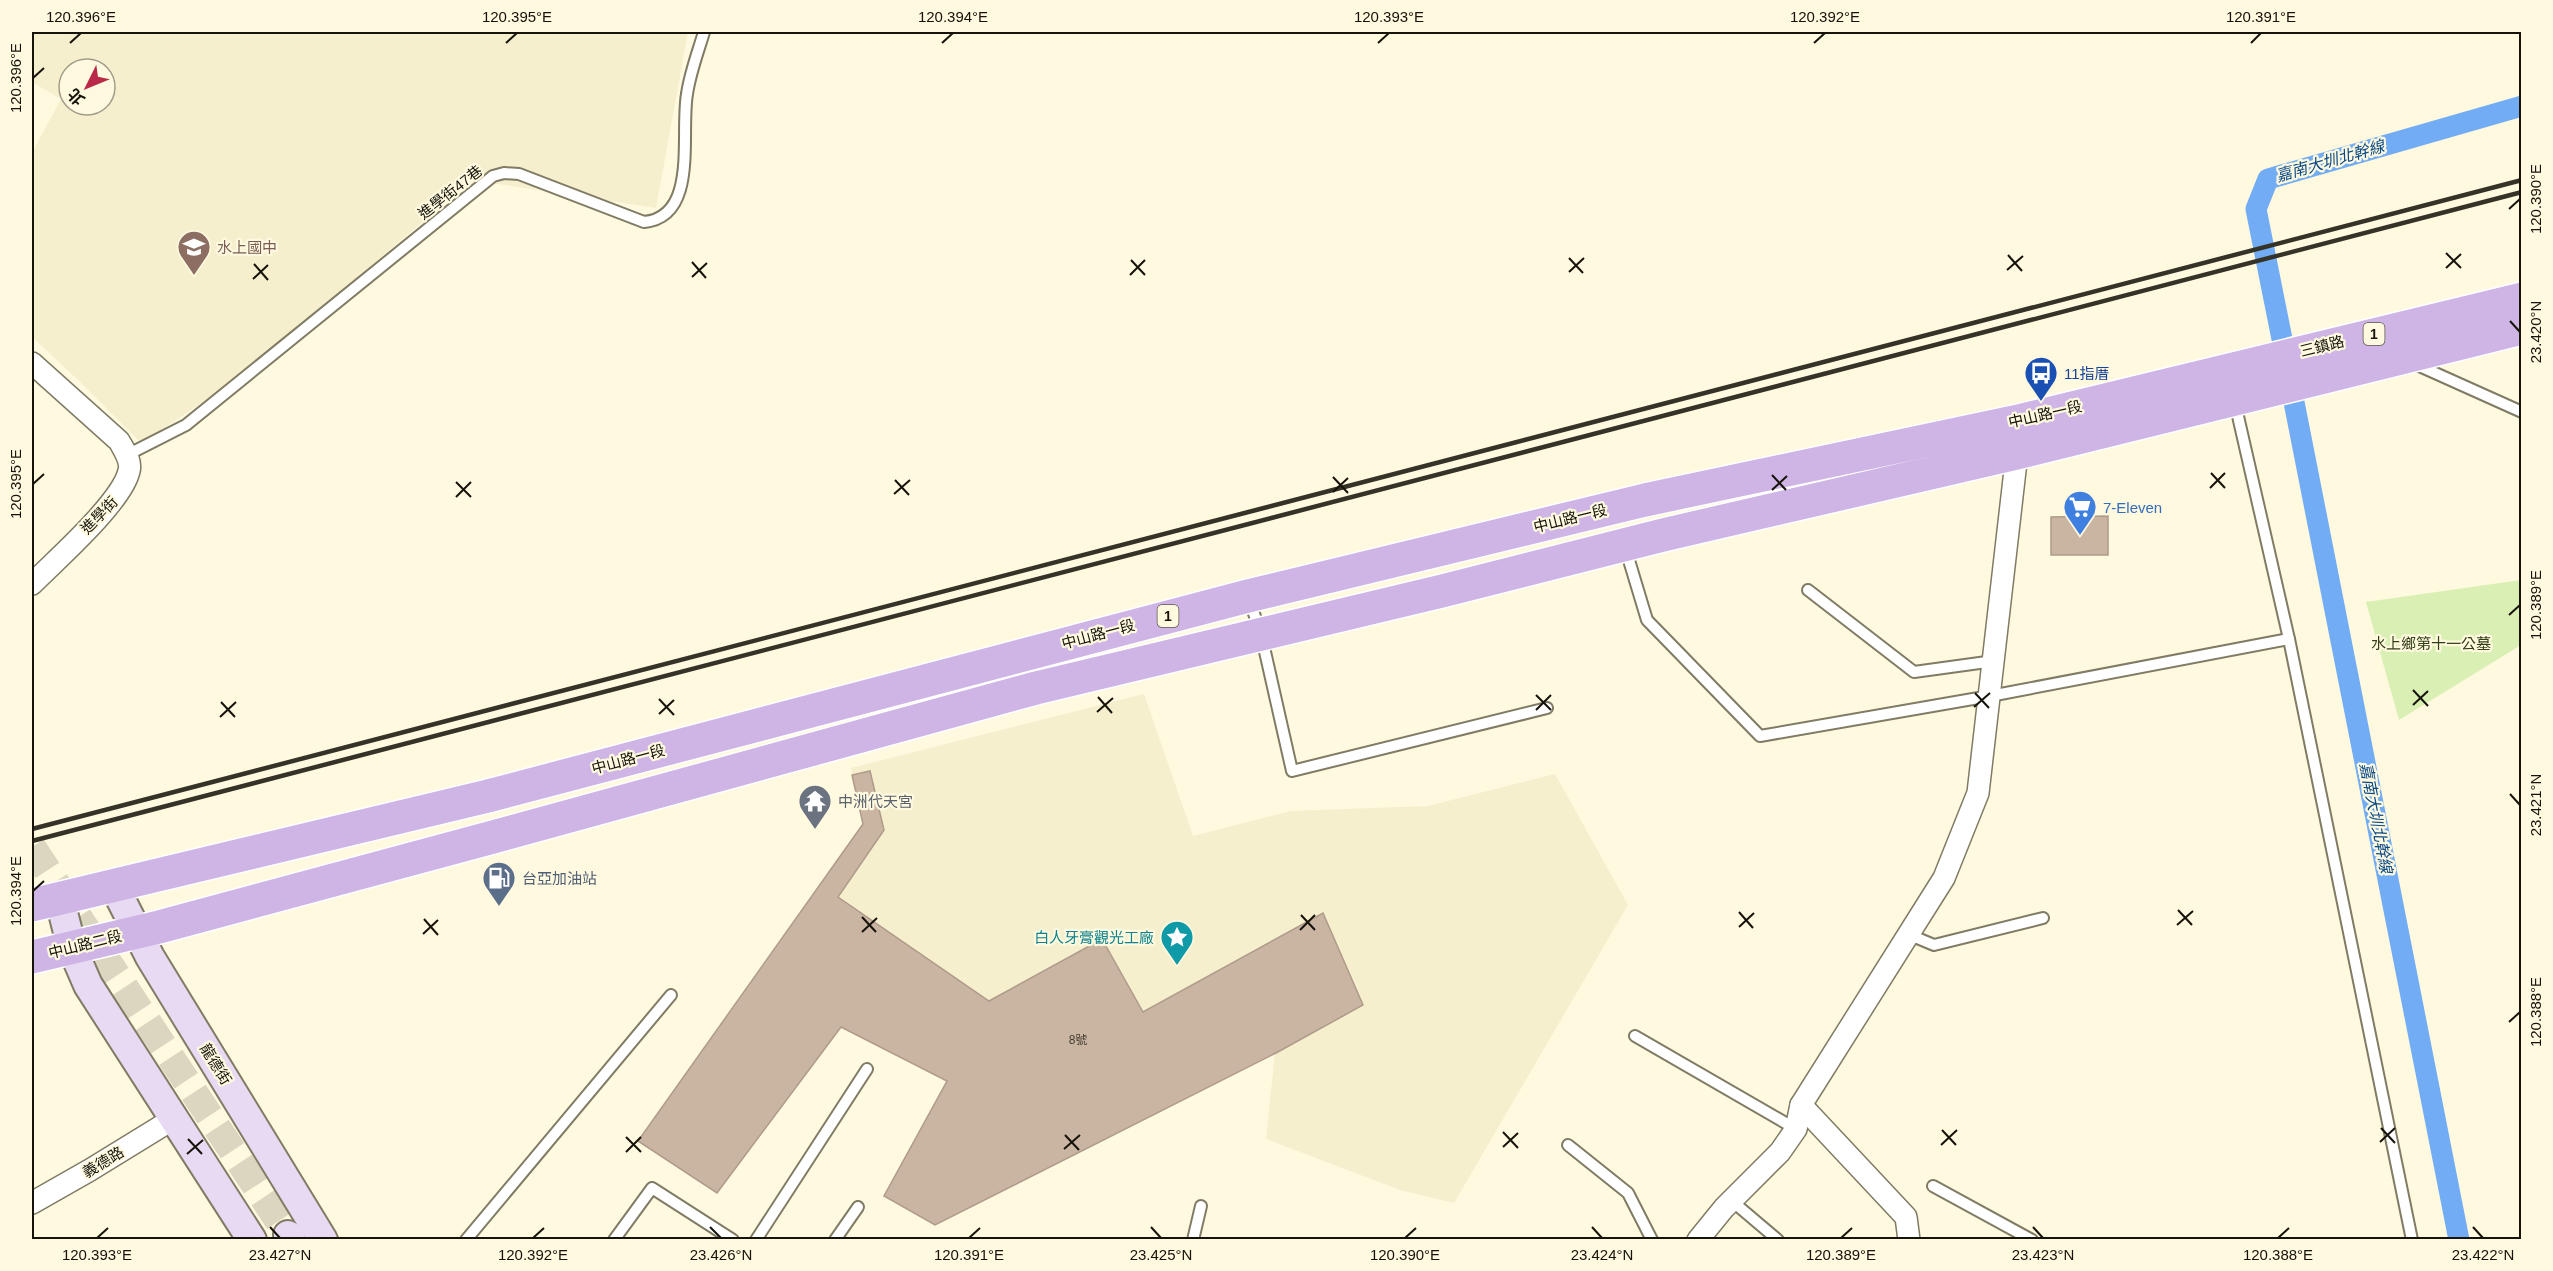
<svg xmlns="http://www.w3.org/2000/svg" width="2553" height="1271" viewBox="0 0 2553 1271" font-family="Helvetica,'Noto Sans TC',sans-serif">
<style>
.built{fill:#f5efcd;fill-rule:evenodd}
.green{fill:#daefb4}
.lines{fill:none;stroke-linecap:round;stroke-linejoin:round}
.canal{stroke:#71acf4;stroke-width:21}
.building{fill:#cab5a3;stroke:#af9b8a;stroke-width:1.5}
.secondary-tunnel{stroke:#dbd6bf;stroke-width:28;stroke-dasharray:28 14;stroke-linecap:butt}
.lane-casing{stroke:#807b64;stroke-width:14}
.street-casing{stroke:#807b64;stroke-width:24}
.secondary-casing{stroke:#807b64;stroke-width:32}
.primary-casing{stroke:#fff;stroke-width:36}
.lane{stroke:#fff;stroke-width:10}
.street{stroke:#fff;stroke-width:21}
.secondary{stroke:#e7daf2;stroke-width:28}
.primary{stroke:#cfb5e5;stroke-width:33}
.rail{stroke:#353327;stroke-width:4.5}
.ticks{fill:none;stroke:#15130a;stroke-width:2}
.labels{text-anchor:middle;dominant-baseline:central;stroke-width:4.5;stroke-linejoin:round;paint-order:stroke}
.number-label{font-size:12px;fill:#423c30}
.shield{fill:#fef9df;stroke:#5b584a;stroke-width:1.5}
.shield-label{font-size:14px;font-weight:bold;fill:#15130a}
.street-label{font-size:15px;fill:#15130a;stroke:#fef9df}
.education-label{font-size:15px;fill:#785e54;stroke:#fef9df;text-anchor:start}
.transit-label{font-size:15px;fill:#164399;stroke:#fef9df;text-anchor:start}
.shop-label{font-size:15px;fill:#366cbe;stroke:#fef9df;text-anchor:start}
.park-label{font-size:15px;fill:#333f19;stroke:#fef9df}
.worship-label{font-size:15px;fill:#5b616d;stroke:#fef9df;text-anchor:start}
.service-label{font-size:15px;fill:#4e5e75;stroke:#fef9df;text-anchor:start}
.culture-label{font-size:15px;fill:#0d838f;stroke:#fef9df;text-anchor:end}
.water-label{font-size:16px;font-style:italic;fill:#094888;stroke:#fef9df}
.neatline{fill:none;stroke:#15130a;stroke-width:2}
.ticks-label{font-size:15px;text-anchor:middle;fill:#15130a}
</style>
<rect width="100%" height="100%" fill="#fef9df"/>
<g class="built">
<path d="M33,32H688L656,208L472,180L234,382L141,443L76,378L32,337V153L61,99L32,82ZM69,69H105V105H69Z"/>
<polygon points="1144,694 1193,836 1291,811 1428,806 1555,774 1628,905 1454,1203 1400,1190 1266,1139 1275,1053 935,1225 884,1196 947,1081 841,1027 717,1193 638,1141 863,824 851,768"/>
</g>
<polygon class="green" points="2521,580 2521,645 2399,720 2366,602"/>
<g class="lines">
<g class="canal">
<polyline points="2283,344 2256,209 2268,179 2522,106"/>
<polyline points="2293,397 2459,1240"/>
</g>
</g>
<g class="building">
<polygon points="2108,516 2108,555 2051,555 2051,517"/>
<polygon points="870,771 884,830 838,897 989,1001 1102,939 1143,1012 1323,913 1363,1005 1276,1053 935,1225 884,1196 947,1081 841,1027 717,1193 638,1141 863,824 852,775"/>
</g>
<g class="lines">
<polyline class="secondary-tunnel" points="32,847 288,1235"/>
<defs>
<g id="lane">
<polyline points="2415,364 2522,412"/>
<polyline points="2235,403 2289,639 2412,1240"/>
<path d="M127,455L186,425L493,176L504,173L519,174L644,222C699,217 680,134 687,94C690,73 698,52 704,32"/>
<polyline points="1625,547 1647,620 1760,736 1990,696 2289,639"/>
<polyline points="1808,590 1914,672 1994,661"/>
<polyline points="1249,599 1261,634 1292,771 1547,708"/>
<polyline points="1910,935 1934,945 2043,918"/>
<polyline points="1635,1036 1796,1129"/>
<polyline points="1568,1145 1628,1193 1652,1240"/>
<polyline points="1933,1186 2032,1240"/>
<polyline points="1732,1201 1778,1240"/>
<polyline points="466,1240 671,995"/>
<polyline points="614,1240 652,1188 733,1240"/>
<polyline points="756,1240 867,1069"/>
<polyline points="835,1240 858,1207"/>
<polyline points="1193,1240 1201,1206"/>
</g>
<g id="street">
<path d="M32,363L119,441C124,450 132,461 129,471C122,502 56,560 32,584"/>
<polyline points="1801,1105 1906,1217 1909,1240"/>
<polyline points="32,1203 90,1170 173,1119"/>
<polyline points="1698,1240 1724,1208 1780,1152 1796,1129 1801,1105 1944,878 1978,793 2017,453 2016,444"/>
</g>
<g id="secondary">
<polyline points="114,886 150,957 323,1240"/>
<polyline points="59,897 72,948 88,985 252,1240"/>
<polyline points="288,1235 291,1240"/>
</g>
<g id="primary">
<polyline points="32,905 488,796 1248,596 1645,500 2014,422 2522,299"/>
<polyline points="32,957 159,927 493,837 1036,688 1442,591 1663,535 2017,453 2522,328"/>
</g>
</defs>
<use href="#lane" class="lane-casing"/>
<use href="#street" class="street-casing"/>
<use href="#secondary" class="secondary-casing"/>
<use href="#primary" class="primary-casing"/>
<use href="#lane" class="lane"/>
<use href="#street" class="street"/>
<use href="#secondary" class="secondary"/>
<use href="#primary" class="primary"/>
<g class="rail">
<polyline points="32,829 2522,180"/>
<polyline points="32,841 2522,192"/>
</g>
</g>
<path class="ticks" d="M70,43L81,33M506,43L517,33M942,43L953,33M1378,43L1389,33M1814,43L1825,33M2251,43L2261,33M33,78L44,68M2509,209L2520,199M2446,253L2461,268M2008,255L2022,271M1569,258L1583,273M1131,260L1145,275M692,262L706,278M254,264L268,280M2446,268L2461,254M2007,270L2023,256M1569,272L1584,258M1130,275L1145,260M692,277L707,263M253,279L268,265M2510,321L2520,332M2211,473L2225,488M1772,475L1786,490M1333,477L1348,493M895,480L909,495M456,482L471,497M33,484L44,474M2210,488L2225,473M1772,490L1787,476M1333,492L1348,478M894,494L910,480M456,497L471,482M2509,615L2520,605M2413,690L2428,706M1975,693L1989,708M1536,695L1551,710M1098,697L1112,713M659,699L674,715M221,702L235,717M2413,705L2428,691M1974,707L1990,693M1536,710L1551,695M1097,712L1113,698M659,714L674,700M220,717L236,702M2510,794L2520,805M33,891L44,881M2178,910L2192,925M1739,912L1753,928M1301,915L1315,930M862,917L876,932M424,919L438,935M2177,925L2193,911M1739,927L1754,913M1300,930L1315,915M862,932L877,918M423,934L438,920M2509,1022L2520,1012M2381,1128L2395,1143M1942,1130L1956,1145M1503,1132L1518,1148M1065,1135L1079,1150M626,1137L641,1152M188,1139L202,1154M2380,1142L2395,1128M1941,1145L1957,1130M1503,1147L1518,1133M1064,1149L1080,1135M626,1152L641,1137M187,1154L203,1140M270,1227L280,1238M710,1227L721,1238M1151,1227L1161,1238M1592,1227L1602,1238M2033,1227L2043,1238M2473,1227L2483,1238M97,1238L108,1228M533,1238L544,1228M969,1238L980,1228M1405,1238L1416,1228M1841,1238L1852,1228M2278,1238L2289,1228"/>
<defs>
<symbol id="school-pin" viewBox="-11 -11 22 30"><path d="M0 17L-7.5 6A9.5 9.5 0 1 1 7.5 6Z" fill="#8d6e63" stroke="#fef9df"/><path d="M0-5L7-2L0 1L-7-2ZM-4 1L0 2.5L4 1V4Q0 6-4 4Z" fill="#fff"/></symbol>
<symbol id="bus-pin" viewBox="-11 -11 22 30"><path d="M0 17L-7.5 6A9.5 9.5 0 1 1 7.5 6Z" fill="#1a4fb4" stroke="#fef9df"/><path d="M-5-6H5V4H4V6H2V4H-2V6H-4V4H-5ZM-3.5-4V0h7V-4ZM-3.5 1.2v1.5H-2V1.2ZM2 1.2v1.5H3.5V1.2Z" fill="#fff"/></symbol>
<symbol id="supermarket-pin" viewBox="-11 -11 22 30"><path d="M0 17L-7.5 6A9.5 9.5 0 1 1 7.5 6Z" fill="#3f7fe0" stroke="#fef9df"/><path d="M-6-5.5h2.5l.6 2H6L4.5 2H-2.5L-4.4-4H-6ZM-1.5 3.2a1.3 1.3 0 1 0 .1 0ZM3 3.2a1.3 1.3 0 1 0 .1 0Z" fill="#fff"/></symbol>
<symbol id="temple-pin" viewBox="-11 -11 22 30"><path d="M0 17L-7.5 6A9.5 9.5 0 1 1 7.5 6Z" fill="#6b7280" stroke="#fef9df"/><path d="M0-6L5-2H3V0L6.5 2.5H4V6H1.5V3h-3V6H-4V2.5H-6.5L-3 0V-2H-5Z" fill="#fff"/></symbol>
<symbol id="fuel-pin" viewBox="-11 -11 22 30"><path d="M0 17L-7.5 6A9.5 9.5 0 1 1 7.5 6Z" fill="#5c6f8a" stroke="#fef9df"/><path d="M-5.5-6h7V0h2V4h1.3V-2.5L3-4.5l.8-.8L6-3V5H2.5V1h-1V6h-7ZM-4.2-4.7v3.2H.2V-4.7Z" fill="#fff"/></symbol>
<symbol id="sight-pin" viewBox="-11 -11 22 30"><path d="M0 17L-7.5 6A9.5 9.5 0 1 1 7.5 6Z" fill="#0f9aa8" stroke="#fef9df"/><path d="M0-6L1.8-2.2L6-1.7L2.9 1.2L3.7 5.4L0 3.3L-3.7 5.4L-2.9 1.2L-6-1.7L-1.8-2.2Z" fill="#fff"/></symbol>
</defs>
<g fill-rule="evenodd">
<use href="#school-pin" x="175" y="228" width="38" height="52"/>
<use href="#bus-pin" x="2022" y="354" width="38" height="52"/>
<use href="#supermarket-pin" x="2061" y="488" width="38" height="52"/>
<use href="#temple-pin" x="796" y="782" width="38" height="52"/>
<use href="#fuel-pin" x="480" y="859" width="38" height="52"/>
<use href="#sight-pin" x="1158" y="918" width="38" height="52"/>
</g>
<g class="labels">
<g class="number-label">
<text x="1078" y="1040">8號</text>
</g>
<g class="shield">
<rect x="2363.5" y="323" width="21" height="22" rx="4.5"/>
<rect x="1157.5" y="605" width="21" height="22" rx="4.5"/>
</g>
<g class="shield-label">
<text x="2374" y="334">1</text>
<text x="1168" y="616">1</text>
</g>
<g class="street-label">
<text transform="translate(450 192) rotate(-38)">進學街47巷</text>
<text transform="translate(2322 346) rotate(-14)">三鎮路</text>
<text transform="translate(2045 414) rotate(-13)">中山路一段</text>
<text transform="translate(99 515) rotate(-46)">進學街</text>
<text transform="translate(1570 518) rotate(-14)">中山路一段</text>
<text transform="translate(1098 634) rotate(-15)">中山路一段</text>
<text transform="translate(628 759) rotate(-15)">中山路一段</text>
<text transform="translate(85 944) rotate(-14)">中山路二段</text>
<text transform="translate(216 1064) rotate(58)">龍德街</text>
<text transform="translate(103 1162) rotate(-31)">義德路</text>
</g>
<g class="education-label">
<text x="217" y="247">水上國中</text>
</g>
<g class="transit-label">
<text x="2064" y="373">11指厝</text>
</g>
<g class="shop-label">
<text x="2103" y="507">7-Eleven</text>
</g>
<g class="park-label">
<text x="2431" y="643">水上鄉第十一公墓</text>
</g>
<g class="worship-label">
<text x="838" y="801">中洲代天宮</text>
</g>
<g class="service-label">
<text x="522" y="878">台亞加油站</text>
</g>
<g class="culture-label">
<text x="1154" y="937">白人牙膏觀光工廠</text>
</g>
<g class="water-label">
<text transform="translate(2330 161) rotate(-16)">嘉南大圳北幹線</text>
<text transform="translate(2376 818) rotate(79)">嘉南大圳北幹線</text>
</g>
</g>
<rect width="2553" height="1271" fill="none" stroke="#fef9df" stroke-width="66"/>
<g transform="translate(87 87) rotate(227)"><circle r="28" fill="#fef9df" stroke="#a19d8a" stroke-width="1.5"/>
<path d="M0-4.5L10 22L0 15L-10 22Z" fill="#ba2947"/>
<text y="-9" font-size="16" font-weight="bold" text-anchor="middle" fill="#15130a">北</text>
</g>
<rect x="33" y="33" width="2487" height="1205" class="neatline"/>
<g class="ticks-label">
<text x="81" y="22">120.396°E</text>
<text x="517" y="22">120.395°E</text>
<text x="953" y="22">120.394°E</text>
<text x="1389" y="22">120.393°E</text>
<text x="1825" y="22">120.392°E</text>
<text x="2261" y="22">120.391°E</text>
<text transform="translate(16 78) rotate(-90)" y="5">120.396°E</text>
<text transform="translate(2536 199) rotate(-90)" y="5">120.390°E</text>
<text transform="translate(2536 332) rotate(-90)" y="5">23.420°N</text>
<text transform="translate(16 484) rotate(-90)" y="5">120.395°E</text>
<text transform="translate(2536 605) rotate(-90)" y="5">120.389°E</text>
<text transform="translate(2536 805) rotate(-90)" y="5">23.421°N</text>
<text transform="translate(16 891) rotate(-90)" y="5">120.394°E</text>
<text transform="translate(2536 1012) rotate(-90)" y="5">120.388°E</text>
<text x="97" y="1260">120.393°E</text>
<text x="280" y="1260">23.427°N</text>
<text x="533" y="1260">120.392°E</text>
<text x="721" y="1260">23.426°N</text>
<text x="969" y="1260">120.391°E</text>
<text x="1161" y="1260">23.425°N</text>
<text x="1405" y="1260">120.390°E</text>
<text x="1602" y="1260">23.424°N</text>
<text x="1841" y="1260">120.389°E</text>
<text x="2043" y="1260">23.423°N</text>
<text x="2278" y="1260">120.388°E</text>
<text x="2483" y="1260">23.422°N</text>
</g>
</svg>
